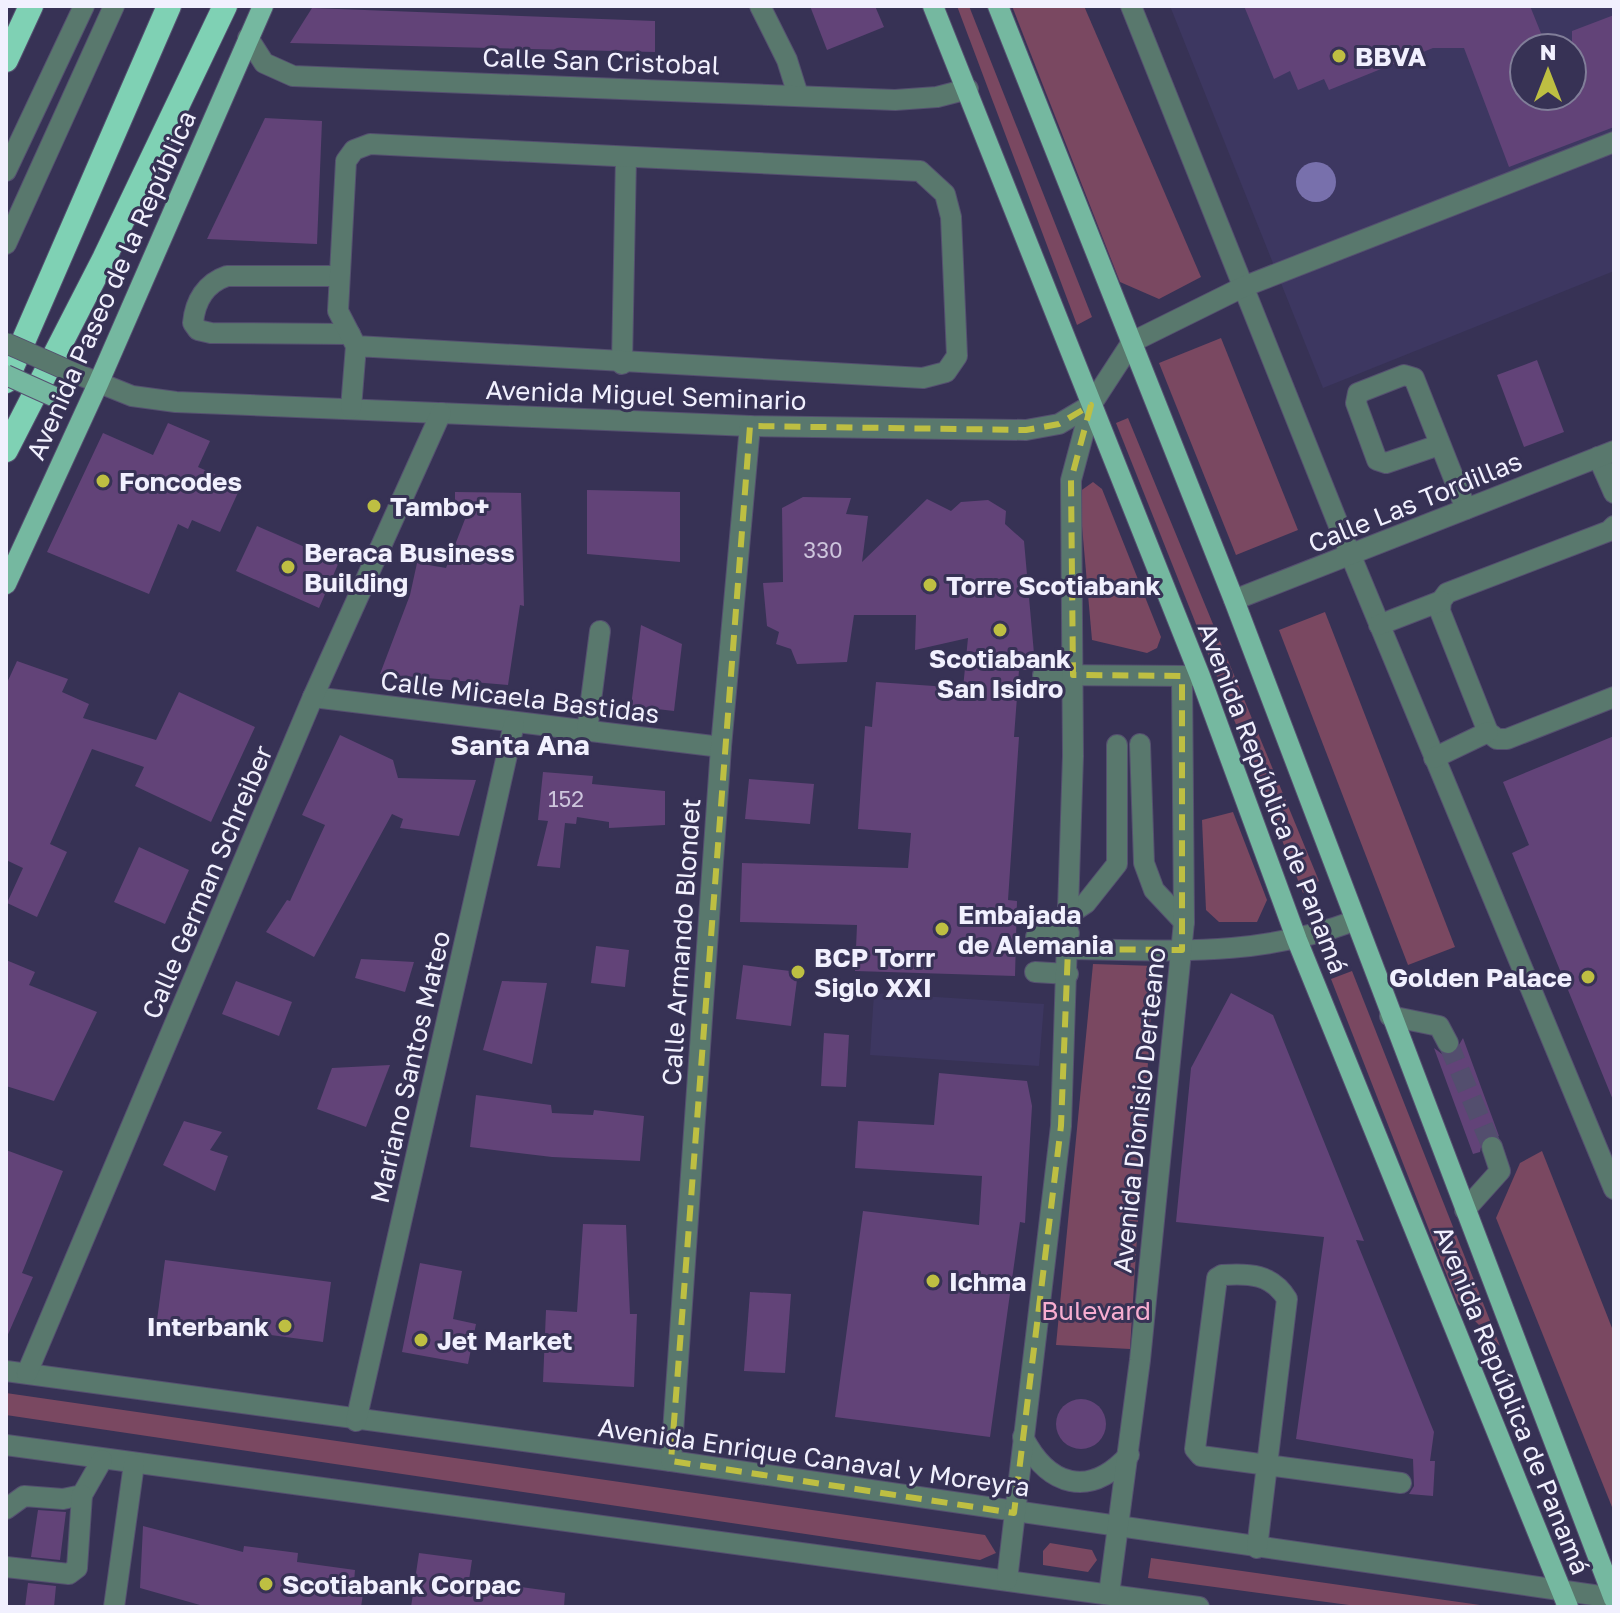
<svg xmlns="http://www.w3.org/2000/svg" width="1620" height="1613" viewBox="0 0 1620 1613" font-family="'Golos Text',sans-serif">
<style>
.built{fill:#3d3761;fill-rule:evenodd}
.green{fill:#7a4861}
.water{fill:#7870ac}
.building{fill:#624378}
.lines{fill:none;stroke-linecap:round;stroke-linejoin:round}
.minor-tunnel{stroke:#534e6e;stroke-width:20;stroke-dasharray:20 10;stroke-linecap:butt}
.minor-casing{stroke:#555070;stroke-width:22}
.major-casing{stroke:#555070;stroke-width:22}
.highway-casing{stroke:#555070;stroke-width:26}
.minor{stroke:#59786d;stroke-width:20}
.major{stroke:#75b8a0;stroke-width:20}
.highway{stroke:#7fd1b4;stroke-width:24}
.minor-bridge-casing{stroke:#555070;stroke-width:22;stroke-linecap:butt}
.major-bridge-casing{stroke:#555070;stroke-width:22;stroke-linecap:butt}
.minor-bridge{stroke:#59786d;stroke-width:20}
.major-bridge{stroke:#75b8a0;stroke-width:20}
.marked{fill:none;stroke:#bebf42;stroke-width:6;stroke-dasharray:16 10;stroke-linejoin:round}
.poi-dot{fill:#bebf42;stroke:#373255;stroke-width:3}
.labels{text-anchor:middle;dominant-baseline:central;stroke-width:6;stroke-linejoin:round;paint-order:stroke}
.number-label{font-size:22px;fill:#cdc5dc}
.poi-label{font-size:26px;font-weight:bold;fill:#f1f0fe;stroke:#373255;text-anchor:start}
.street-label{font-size:26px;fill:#f1f0fe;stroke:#373255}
.park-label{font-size:26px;fill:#f7add0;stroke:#373255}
.neighbourhood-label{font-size:28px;font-weight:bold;fill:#f1f0fe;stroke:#373255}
</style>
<rect width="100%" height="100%" fill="#373255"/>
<g class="built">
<path d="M1170,6H1614V271L1323,388ZM1524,48H1572V96H1524Z"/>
<polygon points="874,993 1044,1004 1039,1066 870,1055"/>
</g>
<g class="green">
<polygon points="957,6 969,6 1092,317 1077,325"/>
<polygon points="1012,6 1084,6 1201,277 1159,299 1120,282"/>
<polygon points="1221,338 1298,530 1236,555 1159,363"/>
<polygon points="1128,418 1319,881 1303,893 1116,423"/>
<polygon points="1093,482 1102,489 1161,637 1157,648 1147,653 1092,640 1079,492"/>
<polygon points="1325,612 1455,947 1408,965 1279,630"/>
<polygon points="1233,812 1267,900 1257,922 1219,922 1206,910 1202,820"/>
<polygon points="1093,964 1154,966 1130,1349 1056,1345"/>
<polygon points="1352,971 1500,1346 1458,1304 1331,979"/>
<polygon points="1542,1151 1614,1333 1614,1512 1496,1218 1520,1163"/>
<polygon points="6,1393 985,1535 996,1553 980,1560 6,1415"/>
<polygon points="1050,1543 1092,1550 1097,1560 1088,1572 1043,1565 1043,1551"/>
<polygon points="1151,1558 1494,1607 1495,1607 1364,1607 1148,1578"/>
</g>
<circle class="water" cx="1316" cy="182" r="20"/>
<g class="building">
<polygon points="810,6 875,6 884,27 827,50"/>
<polygon points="1244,6 1530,6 1547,48 1524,48 1524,96 1572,96 1572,31 1614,15 1614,127 1509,167 1464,48 1433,48 1329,90 1324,79 1298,90 1290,71 1274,79"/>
<polygon points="312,8 655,21 655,52 290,43"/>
<polygon points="265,118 322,121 317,244 207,239"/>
<polygon points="1537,360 1564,432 1524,447 1497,375"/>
<polygon points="168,423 210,441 198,467 241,486 220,532 192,520 188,529 178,524 149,594 47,552 103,433 153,455"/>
<polygon points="587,490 680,492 680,562 587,554"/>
<polygon points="455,492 521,493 524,606 520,605 508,685 380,674 410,595 417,563 446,568 467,514 455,513"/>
<polygon points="803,497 851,498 846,514 868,516 862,562 927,499 951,511 961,502 988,500 1006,511 1005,524 1024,541 1035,665 1031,670 1019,670 1014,737 1019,737 1008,900 1017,901 1015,976 855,971 857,925 740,922 742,863 908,868 911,833 858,829 865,726 872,727 876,682 963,688 968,638 915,650 916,615 854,615 847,662 797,664 791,649 776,644 779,632 767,626 763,583 783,582 782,508"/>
<polygon points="257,526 339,562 319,608 236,571"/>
<polygon points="641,625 682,644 674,711 631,706"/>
<polygon points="17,661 68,679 62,692 89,704 83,718 156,740 179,692 255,727 211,822 135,786 144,767 92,749 50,844 67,852 37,917 7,903 23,868 6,860 6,685"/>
<polygon points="340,735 393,760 398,778 476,780 459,836 400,828 403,819 392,814 314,957 266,932 287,900 290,901 325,825 302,815"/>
<polygon points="1614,736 1614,1100 1613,1100 1512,853 1529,845 1503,782"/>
<polygon points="543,772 593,776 592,784 665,791 665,825 609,828 609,822 577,817 576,824 565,823 560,868 537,866 548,821 538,820"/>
<polygon points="749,779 814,784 810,824 745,819"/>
<polygon points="139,847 189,870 165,924 114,902"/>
<polygon points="596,946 629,950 625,987 591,983"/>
<polygon points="361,959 414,962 405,992 355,978"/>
<polygon points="6,960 35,972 29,985 97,1012 54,1101 6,1086"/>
<polygon points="743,965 798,972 791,1026 736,1019"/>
<polygon points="236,981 292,1002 279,1036 222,1014"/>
<polygon points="502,981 547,983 532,1064 483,1050"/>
<polygon points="1231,993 1273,1015 1364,1241 1356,1240 1434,1432 1430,1461 1435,1461 1433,1496 1409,1494 1414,1486 1413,1459 1296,1439 1324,1237 1176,1222 1191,1068"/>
<polygon points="824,1033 849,1035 846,1087 821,1086"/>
<polygon points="1463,1038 1499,1136 1489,1135 1483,1138 1480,1152 1473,1154 1434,1048 1442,1054 1453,1055"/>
<polygon points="390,1065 366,1127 317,1109 332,1068"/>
<polygon points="939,1073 1027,1081 1032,1106 1025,1223 1020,1222 990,1437 835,1417 863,1211 979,1225 982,1176 855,1168 858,1121 934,1125"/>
<polygon points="476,1095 551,1105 552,1113 593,1115 594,1110 644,1116 640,1161 552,1157 470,1147"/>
<polygon points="184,1121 222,1132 210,1150 228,1156 215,1191 163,1165"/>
<polygon points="6,1150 63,1171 22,1273 33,1277 6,1339"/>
<polygon points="583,1224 626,1225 630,1314 637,1314 634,1387 543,1382 546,1310 577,1312"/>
<polygon points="165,1260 331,1282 323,1342 157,1320"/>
<polygon points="420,1263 462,1271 453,1319 476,1324 468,1364 402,1352"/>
<polygon points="750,1292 791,1294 785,1373 744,1371"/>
<circle cx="1081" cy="1424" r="25"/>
<polygon points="38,1510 66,1512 60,1560 31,1557"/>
<polygon points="143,1526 243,1552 244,1546 298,1553 297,1562 355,1570 354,1582 364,1587 361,1607 207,1607 140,1588"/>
<polygon points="419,1553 472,1560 469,1580 565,1593 564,1607 411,1607"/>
<polygon points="28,1583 56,1586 54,1607 25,1607"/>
</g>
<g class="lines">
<polyline class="minor-tunnel" points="1448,1043 1492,1147"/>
<defs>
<g id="minor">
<polyline points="760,6 787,60 798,95"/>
<polyline points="1131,6 1351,556 1614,1189"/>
<polyline points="248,38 264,63 293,76 895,100 937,97 968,89"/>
<polyline points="6,171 84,6"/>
<polyline points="6,244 114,6"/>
<path d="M339,276H227C206,283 195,301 193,323L198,330L211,333L350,334"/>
<polyline points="622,364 626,157"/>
<polyline points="67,370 132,396 176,402 750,426 1026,430 1059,424 1091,405 1132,342 1243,287 1614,142"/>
<polyline points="351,408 356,346 338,311 346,161 354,150 370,144 920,171 945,194 951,217 957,356 946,372 923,378 356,346"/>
<polyline points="1439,445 1386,463 1377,460 1356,403 1358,393 1404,375 1414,378 1466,509"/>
<polyline points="1598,457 1614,493"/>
<polyline points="1614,526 1609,531 1447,593 1441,601 1440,611 1488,732 1497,739 1507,739 1614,697"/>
<polyline points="1234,600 1614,451"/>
<polyline points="1379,625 1441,601"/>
<polyline points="1043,675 1192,676"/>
<polyline points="313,697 721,747"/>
<polyline points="587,731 600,631"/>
<polyline points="1140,744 1144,863 1154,890 1184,922"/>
<polyline points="1434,758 1488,732"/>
<polyline points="1068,915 1086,903 1117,864 1117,745"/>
<polyline points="1036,937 1069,933"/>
<path d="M1068,949C1171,950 1255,958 1354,921"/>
<polyline points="1035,972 1068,974"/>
<polyline points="1390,1016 1439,1026 1448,1043"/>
<polyline points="1465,1210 1500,1171 1492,1147"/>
<polyline points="6,1371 671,1461 1614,1598"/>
<polyline points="27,1373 313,697 441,413"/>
<polyline points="356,1421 514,724"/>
<path d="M1023,1437C1048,1486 1089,1499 1129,1455"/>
<polyline points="6,1445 1199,1607"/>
<polyline points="671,1461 721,747 750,426"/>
<polyline points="6,1509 24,1496 63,1499 82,1495 102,1460"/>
<path d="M1257,1548L1287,1299C1272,1274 1249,1273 1222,1275L1217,1278L1195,1449L1201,1456L1401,1483"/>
<polyline points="6,1567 69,1574 77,1568 82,1495"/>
<polyline points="1007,1580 1061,1126 1073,756 1071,480 1091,405"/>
<polyline points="1109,1594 1140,1360 1184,922 1182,676"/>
<polyline points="114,1607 134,1464"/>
</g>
<g id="major">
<polyline points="933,6 1200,676 1297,940 1568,1607"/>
<polyline points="998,6 1234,600 1614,1599"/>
<polyline points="6,584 98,384 263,6"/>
</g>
<g id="highway">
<polyline points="6,60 31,6"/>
<polyline points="6,381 169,6"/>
<polyline points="6,450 104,259 225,6"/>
</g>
</defs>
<use href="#minor" class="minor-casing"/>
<use href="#major" class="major-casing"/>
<use href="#highway" class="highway-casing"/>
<use href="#minor" class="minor"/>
<use href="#major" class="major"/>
<use href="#highway" class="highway"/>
<defs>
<polyline id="minor-bridge" points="6,343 67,370"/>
<polyline id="major-bridge" points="6,375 57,398"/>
</defs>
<use href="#minor-bridge" class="minor-bridge-casing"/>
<use href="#major-bridge" class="major-bridge-casing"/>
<use href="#minor-bridge" class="minor-bridge"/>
<use href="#major-bridge" class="major-bridge"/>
</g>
<path class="marked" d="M1091,405L1071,480L1073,675L1182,676V950L1068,949L1061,1126L1014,1513L671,1461L750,426L1026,430L1059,424Z"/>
<g class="poi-dot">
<circle cx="1339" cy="56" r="8"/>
<circle cx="103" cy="481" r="8"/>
<circle cx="374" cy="506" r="8"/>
<circle cx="288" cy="567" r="8"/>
<circle cx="930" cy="585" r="8"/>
<circle cx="1000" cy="630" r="8"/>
<circle cx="942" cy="929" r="8"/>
<circle cx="798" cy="972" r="8"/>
<circle cx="1588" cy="977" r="8"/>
<circle cx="933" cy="1281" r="8"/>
<circle cx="285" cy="1326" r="8"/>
<circle cx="421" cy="1340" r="8"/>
<circle cx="266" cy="1584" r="8"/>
</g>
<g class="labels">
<g class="number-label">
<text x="823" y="549">330</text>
<text x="566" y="798">152</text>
</g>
<g class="poi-label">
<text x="1355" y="56">BBVA</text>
<text x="119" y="481">Foncodes</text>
<text x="390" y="506">Tambo+</text>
<text x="304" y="552">Beraca Business<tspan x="304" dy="30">Building</tspan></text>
<text x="946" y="585">Torre Scotiabank</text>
<text x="1000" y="658" text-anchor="middle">Scotiabank<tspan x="1000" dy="30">San Isidro</tspan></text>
<text x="958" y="914">Embajada<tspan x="958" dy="30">de Alemania</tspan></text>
<text x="814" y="957">BCP Torrr<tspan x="814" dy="30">Siglo XXI</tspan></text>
<text x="1572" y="977" text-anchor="end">Golden Palace</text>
<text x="949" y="1281">Ichma</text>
<text x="269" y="1326" text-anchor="end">Interbank</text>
<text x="437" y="1340">Jet Market</text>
<text x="282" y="1584">Scotiabank Corpac</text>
</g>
<g class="street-label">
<text transform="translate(601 61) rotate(2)">Calle San Cristobal</text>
<text transform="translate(111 285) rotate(-66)">Avenida Paseo de la República</text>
<text transform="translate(646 395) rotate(2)">Avenida Miguel Seminario</text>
<text transform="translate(1415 502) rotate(-22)">Calle Las Tordillas</text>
<text transform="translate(520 697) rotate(7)">Calle Micaela Bastidas</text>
<text transform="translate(1273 798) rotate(69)">Avenida República de Panamá</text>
<text transform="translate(207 882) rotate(-67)">Calle German Schreiber</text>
<text transform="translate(681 942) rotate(-86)">Calle Armando Blondet</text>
<text transform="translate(410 1067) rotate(-77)">Mariano Santos Mateo</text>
<text transform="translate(1139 1110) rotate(-84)">Avenida Dionisio Derteano</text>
<text transform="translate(1512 1400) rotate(68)">Avenida República de Panamá</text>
<text transform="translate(814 1457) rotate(8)">Avenida Enrique Canaval y Moreyra</text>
</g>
<g class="park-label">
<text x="1096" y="1310">Bulevard</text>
</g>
<g class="neighbourhood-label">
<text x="520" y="744">Santa Ana</text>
</g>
</g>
<rect width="1620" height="1613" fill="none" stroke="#f1f0fe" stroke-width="16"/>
<g transform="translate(1548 72)"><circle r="38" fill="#373255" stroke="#817e99" stroke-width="2"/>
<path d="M0-6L14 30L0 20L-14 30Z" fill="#bebf42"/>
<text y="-12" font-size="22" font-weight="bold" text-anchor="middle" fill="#f1f0fe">N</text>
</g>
</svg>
